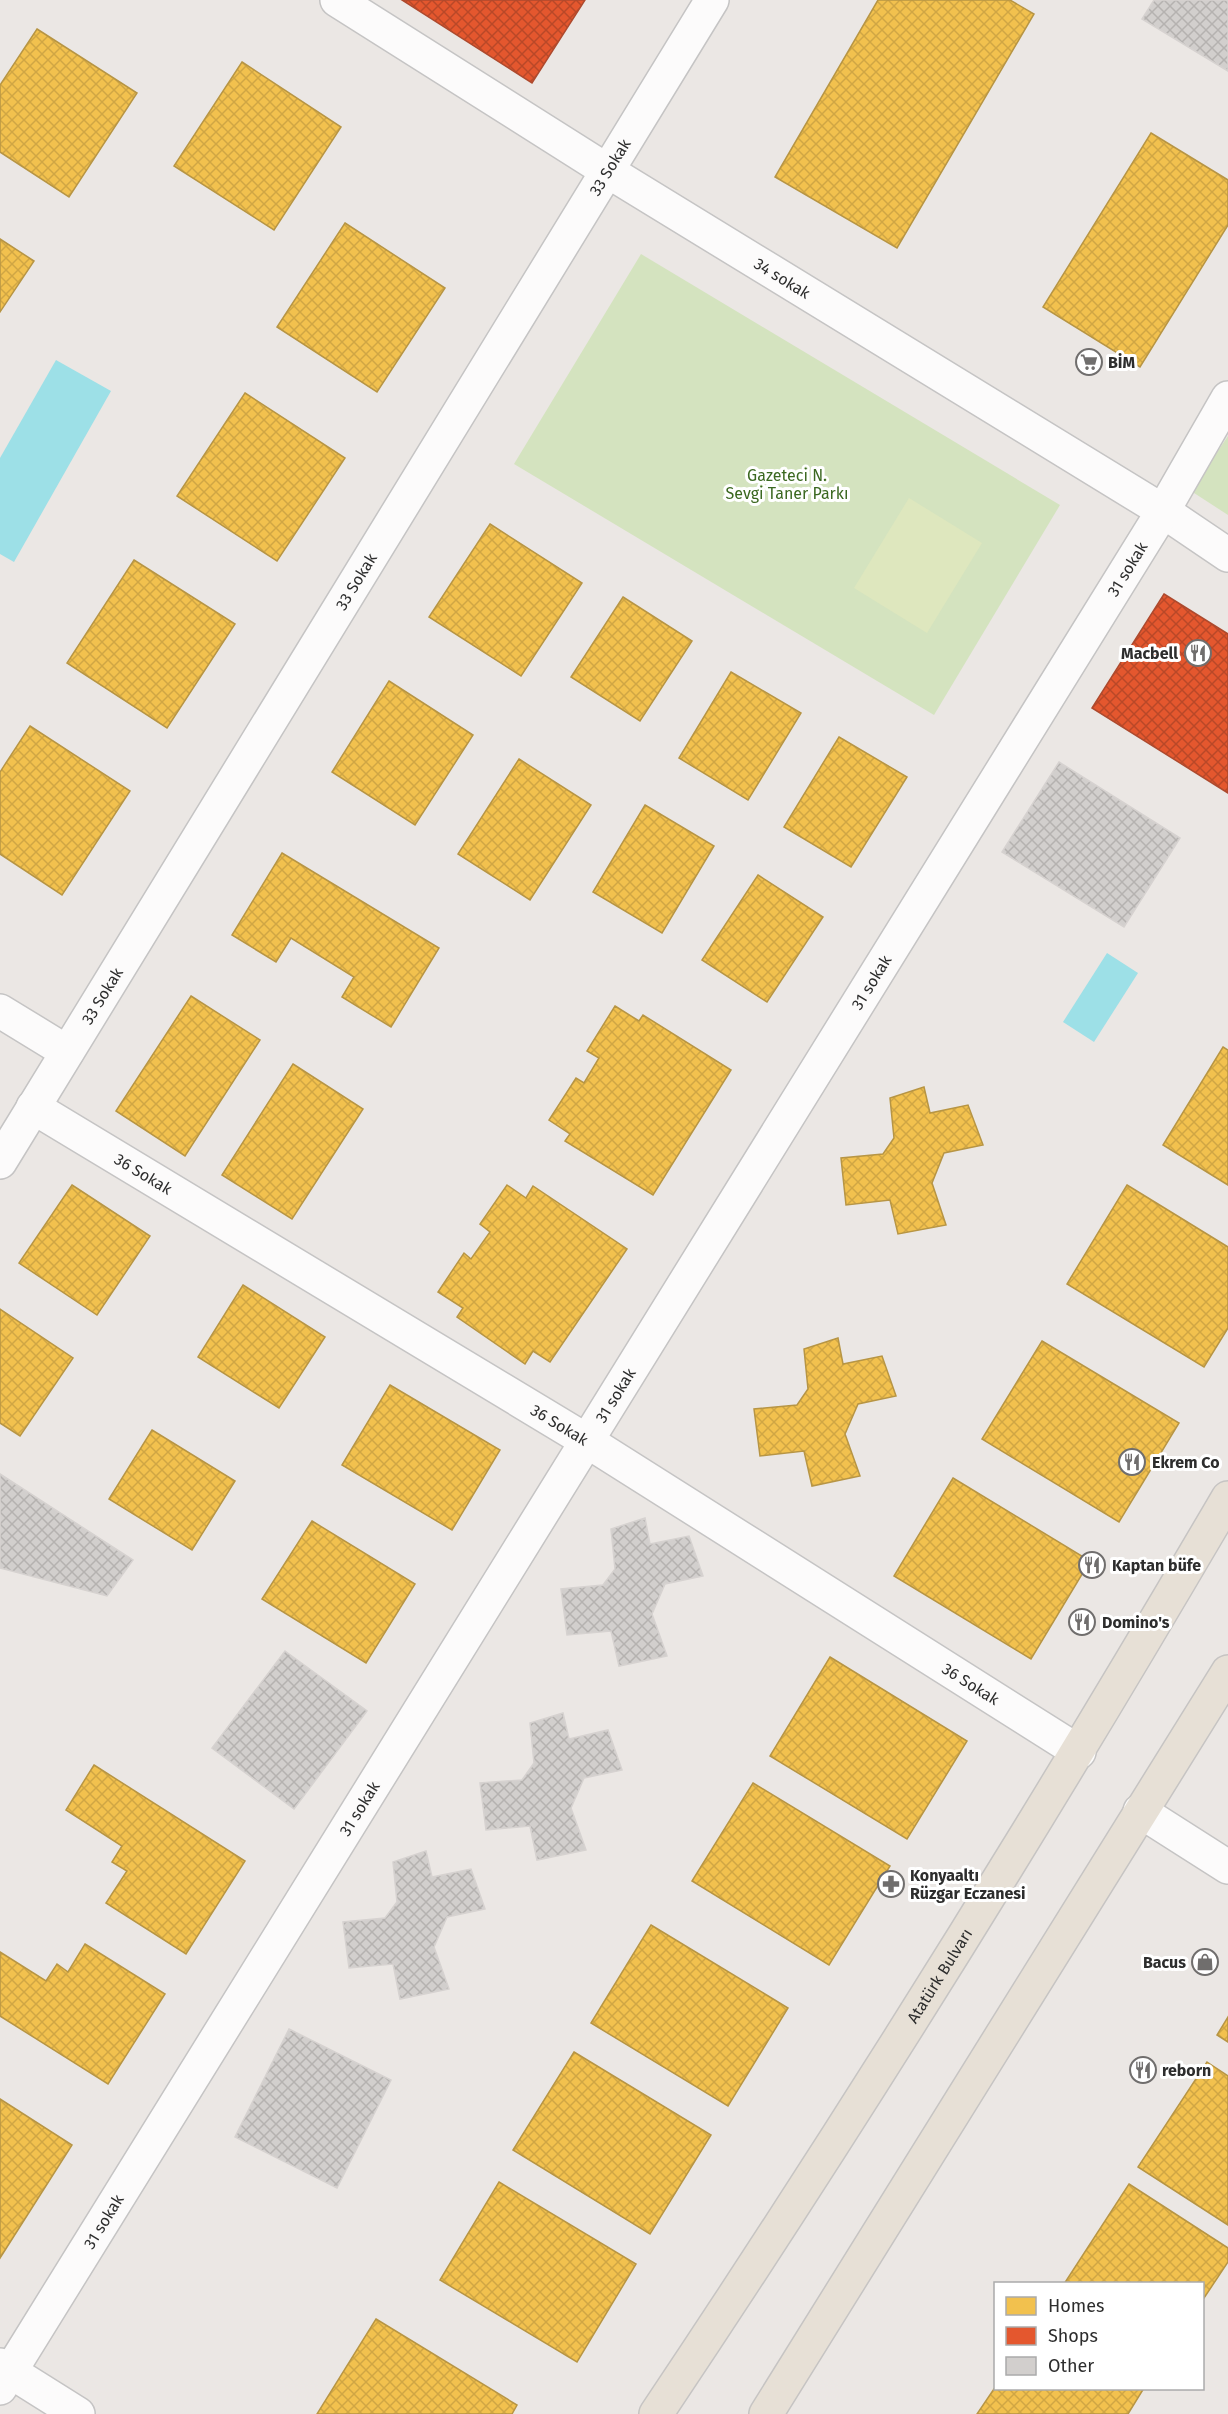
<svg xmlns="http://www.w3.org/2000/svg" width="1228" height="2414" viewBox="0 0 1228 2414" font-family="'Fira Sans',sans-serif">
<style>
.grass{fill:#d4e3bf}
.pitch{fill:#dee7be}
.water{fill:#9de0e7}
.homes{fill:url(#homes-cross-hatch);stroke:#b79544;stroke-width:1.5}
.shops{fill:url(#shops-cross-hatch);stroke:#ad4a2e;stroke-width:1.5}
.building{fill:url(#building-cross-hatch);stroke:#d6d2d0;stroke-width:1.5}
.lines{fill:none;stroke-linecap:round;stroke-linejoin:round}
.street-casing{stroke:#c5c4c4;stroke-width:36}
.primary-casing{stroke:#c6c4c3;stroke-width:36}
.street{stroke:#fcfbfb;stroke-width:33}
.primary{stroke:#e7e0d6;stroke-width:33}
.labels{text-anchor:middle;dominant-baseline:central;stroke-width:6;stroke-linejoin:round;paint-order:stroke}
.street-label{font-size:16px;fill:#2d2d2d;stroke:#fff}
.poi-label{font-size:16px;font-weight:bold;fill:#2d2d2d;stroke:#fff;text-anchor:start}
.park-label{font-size:16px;fill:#3b6820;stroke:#fff}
</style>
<defs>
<pattern id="homes-cross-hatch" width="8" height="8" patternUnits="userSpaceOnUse" patternTransform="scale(1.5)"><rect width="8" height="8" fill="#f2c14e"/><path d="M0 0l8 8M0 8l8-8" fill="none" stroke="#d0a644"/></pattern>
<pattern id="shops-cross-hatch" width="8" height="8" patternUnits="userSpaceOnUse" patternTransform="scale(1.5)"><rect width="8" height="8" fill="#e4572e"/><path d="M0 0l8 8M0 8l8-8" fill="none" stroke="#b94828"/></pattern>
<pattern id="building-cross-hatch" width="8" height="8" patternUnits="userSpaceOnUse" patternTransform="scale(1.5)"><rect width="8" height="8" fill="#d2cfcd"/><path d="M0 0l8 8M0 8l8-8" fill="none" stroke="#b5b2b0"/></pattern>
</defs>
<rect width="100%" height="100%" fill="#ebe7e4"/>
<g class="grass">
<polygon points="641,254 1060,505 934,715 514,464"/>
<polygon points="1228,436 1228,515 1191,491"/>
</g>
<polygon class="pitch" points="909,498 982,543 927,633 854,588"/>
<g class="water">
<polygon points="56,360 111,391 14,562 0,554 0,458"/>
<polygon points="1107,953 1138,973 1094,1042 1063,1022"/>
</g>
<g class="homes">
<polygon points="878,0 1010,0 1034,14 897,248 775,177"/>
<polygon points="37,29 137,93 69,197 0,152 0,85"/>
<polygon points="242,62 341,127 274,230 174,166"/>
<polygon points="1151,133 1228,180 1228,225 1140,367 1043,307"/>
<polygon points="345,223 445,288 377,392 277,327"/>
<polygon points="0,239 34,261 0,312"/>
<polygon points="245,393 345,458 277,561 177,496"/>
<polygon points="490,524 582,583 521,676 429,617"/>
<polygon points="134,560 235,624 167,728 67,663"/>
<polygon points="623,597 692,641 640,721 571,677"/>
<polygon points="731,672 801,713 748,800 679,758"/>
<polygon points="389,681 473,735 415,825 332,772"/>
<polygon points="30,726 130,791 62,895 0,854 0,772"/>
<polygon points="839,737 907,777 851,867 784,827"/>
<polygon points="519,759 591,805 530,900 458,854"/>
<polygon points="645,805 714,846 662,933 593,892"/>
<polygon points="282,853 439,948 391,1027 342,997 354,977 291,938 276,962 232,935"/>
<polygon points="758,875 823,917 767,1002 702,960"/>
<polygon points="191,996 260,1040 185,1156 116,1111"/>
<polygon points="615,1006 639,1021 643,1015 731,1070 653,1195 565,1141 570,1134 549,1120 576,1078 584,1083 599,1058 587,1051"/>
<polygon points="1223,1047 1228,1050 1228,1185 1163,1145"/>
<polygon points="293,1064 363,1109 292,1219 222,1175"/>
<polygon points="924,1087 930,1113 968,1105 983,1145 944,1153 932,1183 946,1225 898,1234 890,1200 846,1205 841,1158 883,1154 894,1138 890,1098"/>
<polygon points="72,1185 150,1236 97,1315 19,1263"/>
<polygon points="507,1185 526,1198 533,1186 627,1249 550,1362 533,1351 525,1364 457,1317 463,1308 438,1292 464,1253 471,1259 490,1232 480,1224"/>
<polygon points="1127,1185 1228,1247 1228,1328 1204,1367 1067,1284"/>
<polygon points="243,1285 325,1337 279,1408 198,1357"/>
<polygon points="0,1309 73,1358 20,1436 0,1423"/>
<polygon points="838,1338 843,1364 882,1356 896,1396 858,1404 845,1434 860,1476 812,1486 804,1451 760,1456 754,1409 797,1405 808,1389 804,1349"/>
<polygon points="1042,1341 1179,1423 1119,1522 982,1439"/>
<polygon points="390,1385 500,1450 452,1530 342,1465"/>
<polygon points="152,1430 235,1481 192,1550 109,1499"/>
<polygon points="953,1478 1090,1561 1031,1659 894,1576"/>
<polygon points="312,1521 415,1584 366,1663 262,1599"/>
<polygon points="830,1657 967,1741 907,1839 770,1756"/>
<polygon points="94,1765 245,1861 186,1954 106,1903 127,1871 112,1862 122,1846 66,1810"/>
<polygon points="753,1783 890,1866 829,1965 692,1881"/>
<polygon points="651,1925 788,2008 728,2106 591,2023"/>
<polygon points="85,1944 165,1994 108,2084 0,2016 0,1952 46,1981 57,1964 68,1972"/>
<polygon points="1228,2017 1228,2042 1217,2035"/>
<polygon points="574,2052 711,2135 650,2234 513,2150"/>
<polygon points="1207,2062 1228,2076 1228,2225 1138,2167"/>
<polygon points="0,2099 72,2145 0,2258"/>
<polygon points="499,2182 636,2264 577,2362 440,2280"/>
<polygon points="1129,2184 1228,2248 1228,2262 1202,2301 1202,2284 1064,2284"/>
<polygon points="376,2319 517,2405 512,2414 317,2414"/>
<polygon points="996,2386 996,2388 1144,2388 1128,2414 977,2414"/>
</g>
<g class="shops">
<polygon points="402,0 585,0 532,83"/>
<polygon points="1164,594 1228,634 1228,793 1092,708"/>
</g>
<g class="building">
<polygon points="1154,0 1228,0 1228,71 1142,19"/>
<polygon points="1059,762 1180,838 1124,927 1002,852"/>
<polygon points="0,1474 133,1560 107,1596 0,1568"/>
<polygon points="645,1518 650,1544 689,1536 703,1576 665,1584 652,1614 667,1656 619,1666 611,1631 567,1635 561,1589 603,1585 615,1569 611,1529"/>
<polygon points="285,1651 367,1711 294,1809 212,1748"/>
<polygon points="563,1713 569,1739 608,1730 622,1770 584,1778 571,1808 586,1850 537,1860 530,1826 486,1830 480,1783 522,1780 534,1763 530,1723"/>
<polygon points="426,1851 432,1877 471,1869 485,1909 447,1917 434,1947 449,1989 400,1999 393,1964 349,1968 343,1922 385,1918 397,1902 393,1862"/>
<polygon points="289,2029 391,2080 337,2188 235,2137"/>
</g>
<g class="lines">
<defs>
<g id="street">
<path id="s1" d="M337,0L606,170L1163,511L1228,555"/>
<polyline points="0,1011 67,1052"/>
<path id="s2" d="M33,1107L587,1441L1079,1752"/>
<path id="s3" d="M0,1162L712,0"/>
<polyline points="1140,1811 1228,1867"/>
<polyline points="0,2365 78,2414"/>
<path id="s4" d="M0,2388L1163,511L1228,398"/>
</g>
<g id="primary">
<path id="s5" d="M656,2414C856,2115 1046,1809 1228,1498"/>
<polyline points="766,2414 1228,1672"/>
</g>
</defs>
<use href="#street" class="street-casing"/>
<use href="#primary" class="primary-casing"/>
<use href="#street" class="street"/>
<use href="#primary" class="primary"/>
</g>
<defs>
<symbol id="supermarket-ring" viewBox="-11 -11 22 22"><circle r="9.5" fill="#fff" stroke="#706e6d" stroke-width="1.5"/><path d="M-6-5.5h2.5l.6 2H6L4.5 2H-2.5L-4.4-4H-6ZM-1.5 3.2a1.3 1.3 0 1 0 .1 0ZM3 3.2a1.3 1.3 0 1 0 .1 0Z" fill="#706e6d"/></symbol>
<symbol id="restaurant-ring" viewBox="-11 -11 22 22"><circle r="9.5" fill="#fff" stroke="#706e6d" stroke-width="1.5"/><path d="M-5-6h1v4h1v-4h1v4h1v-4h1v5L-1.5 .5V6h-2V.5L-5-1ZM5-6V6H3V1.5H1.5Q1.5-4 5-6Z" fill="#706e6d"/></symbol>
<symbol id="pharmacy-ring" viewBox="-11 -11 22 22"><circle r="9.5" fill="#fff" stroke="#706e6d" stroke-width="1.5"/><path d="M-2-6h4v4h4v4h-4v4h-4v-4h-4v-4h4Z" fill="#706e6d"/></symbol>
<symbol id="shop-ring" viewBox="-11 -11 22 22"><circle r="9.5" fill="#fff" stroke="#706e6d" stroke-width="1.5"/><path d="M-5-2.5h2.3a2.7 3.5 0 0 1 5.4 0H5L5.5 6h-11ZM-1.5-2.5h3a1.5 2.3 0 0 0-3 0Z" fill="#706e6d"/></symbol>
</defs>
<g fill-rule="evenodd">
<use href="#supermarket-ring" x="1074" y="347" width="30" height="30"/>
<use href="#restaurant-ring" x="1183" y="638" width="30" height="30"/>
<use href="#restaurant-ring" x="1117" y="1447" width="30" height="30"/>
<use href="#restaurant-ring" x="1077" y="1550" width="30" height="30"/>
<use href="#restaurant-ring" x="1067" y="1607" width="30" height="30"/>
<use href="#pharmacy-ring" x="876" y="1869" width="30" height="30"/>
<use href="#shop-ring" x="1190" y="1947" width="30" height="30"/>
<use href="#restaurant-ring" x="1128" y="2055" width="30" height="30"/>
</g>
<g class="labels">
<g class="street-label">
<text stroke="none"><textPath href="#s3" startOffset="1167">33 Sokak</textPath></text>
<text stroke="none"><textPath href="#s1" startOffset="525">34 sokak</textPath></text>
<text stroke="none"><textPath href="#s4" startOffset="2140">31 sokak</textPath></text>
<text stroke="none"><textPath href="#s3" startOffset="681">33 Sokak</textPath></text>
<text stroke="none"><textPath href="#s4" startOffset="1654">31 sokak</textPath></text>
<text stroke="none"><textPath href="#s3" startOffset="195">33 Sokak</textPath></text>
<text stroke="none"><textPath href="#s2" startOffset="129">36 Sokak</textPath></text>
<text stroke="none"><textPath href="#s4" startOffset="1168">31 sokak</textPath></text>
<text stroke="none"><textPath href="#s2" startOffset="615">36 Sokak</textPath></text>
<text stroke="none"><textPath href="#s2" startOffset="1101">36 Sokak</textPath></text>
<text stroke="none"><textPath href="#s4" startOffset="682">31 sokak</textPath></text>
<text stroke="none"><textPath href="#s5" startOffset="522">Atatürk Bulvarı</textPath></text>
<text stroke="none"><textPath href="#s4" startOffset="196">31 sokak</textPath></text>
</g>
<g class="poi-label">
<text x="1108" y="362">BİM</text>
<text x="1178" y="653" text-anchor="end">Macbell</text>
<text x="1152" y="1462">Ekrem Co</text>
<text x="1112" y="1565">Kaptan büfe</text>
<text x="1102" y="1622">Domino's</text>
<text x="910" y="1875">Konyaaltı<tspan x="910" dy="18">Rüzgar Eczanesi</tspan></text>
<text x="1186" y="1962" text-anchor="end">Bacus</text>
<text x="1162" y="2070">reborn</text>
</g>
<g class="park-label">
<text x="787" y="475">Gazeteci N.<tspan x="787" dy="18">Sevgi Taner Parkı</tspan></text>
</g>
</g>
<rect x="994" y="2282" width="210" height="108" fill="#ffffff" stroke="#ababab" stroke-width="1.5"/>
<rect x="1006" y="2297" width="30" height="18" fill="#f2c14e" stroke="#ababab" stroke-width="1.5"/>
<text x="1048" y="2312" font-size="18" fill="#2d2d2d">Homes</text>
<rect x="1006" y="2327" width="30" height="18" fill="#e4572e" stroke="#ababab" stroke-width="1.5"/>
<text x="1048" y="2342" font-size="18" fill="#2d2d2d">Shops</text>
<rect x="1006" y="2357" width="30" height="18" fill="#d2cfcd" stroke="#ababab" stroke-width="1.5"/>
<text x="1048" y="2372" font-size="18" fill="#2d2d2d">Other</text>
</svg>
